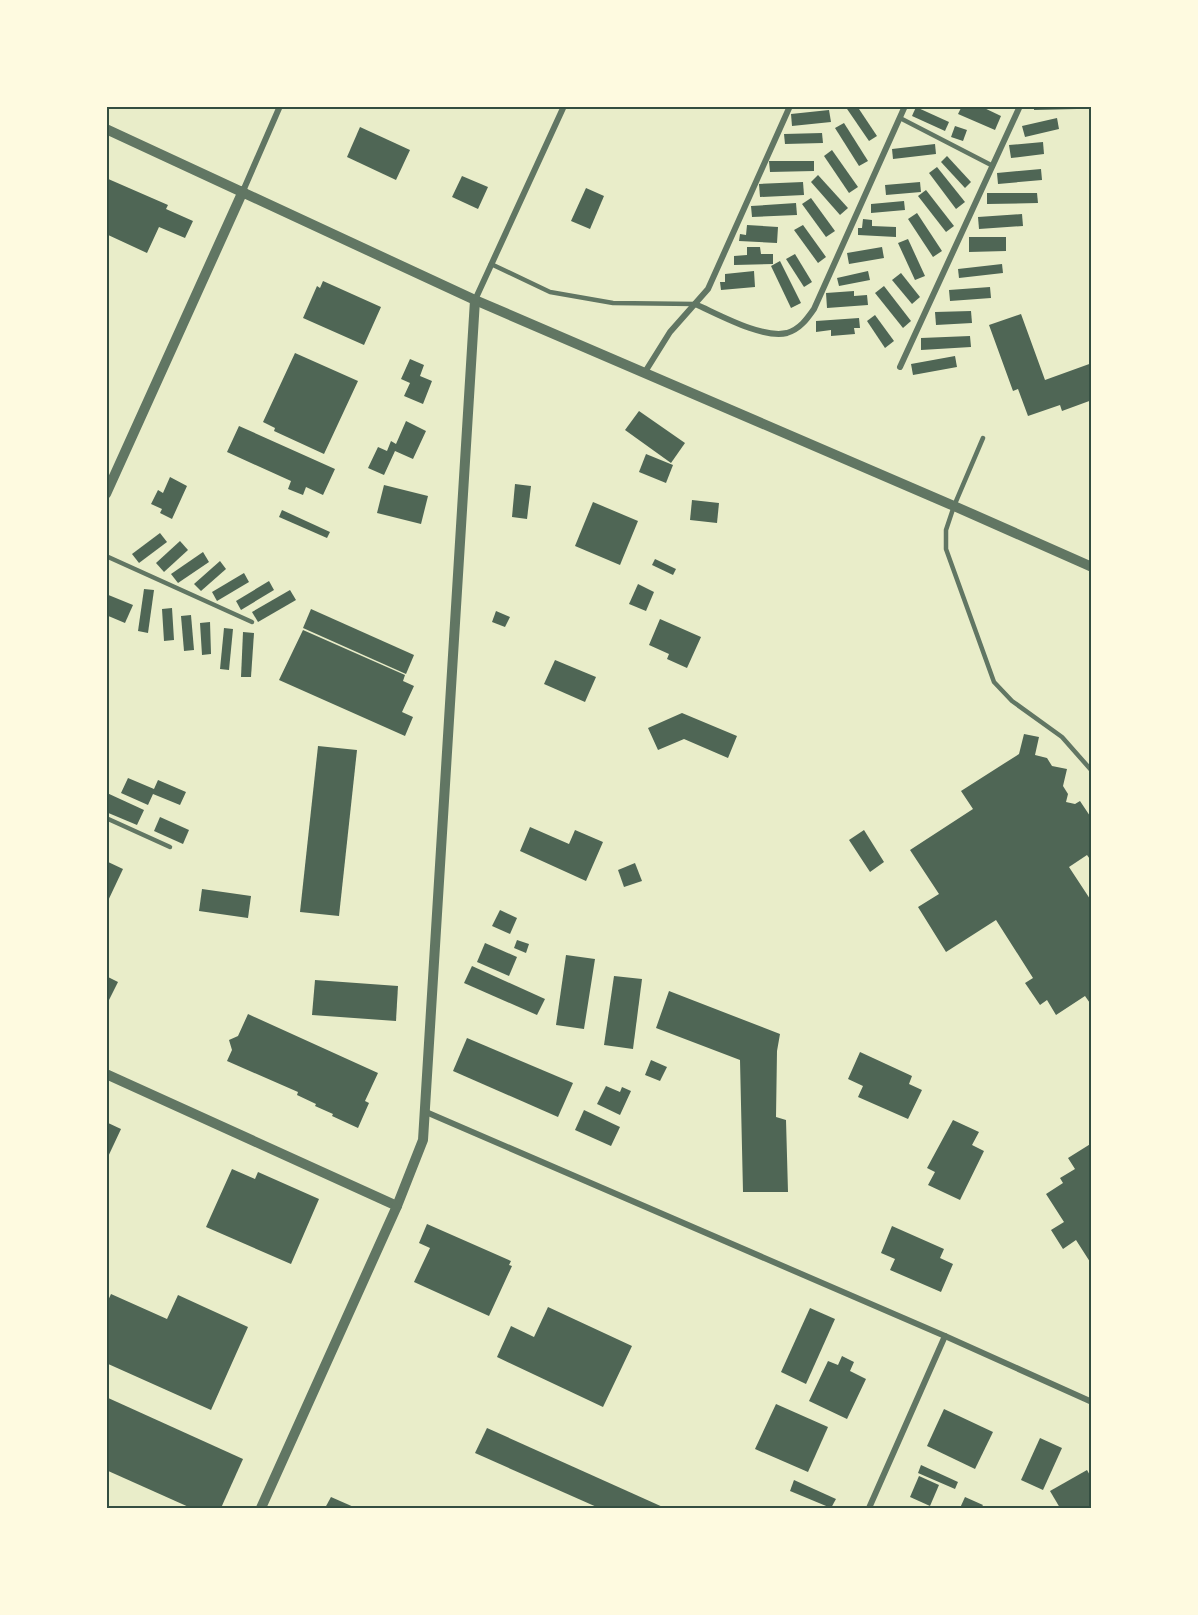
<svg xmlns="http://www.w3.org/2000/svg" width="1198" height="1615" viewBox="0 0 1198 1615" font-family="Rubik,sans-serif">
<style>
.building{fill:#4f6655}
.lines{fill:none;stroke-linecap:round;stroke-linejoin:round}
.service{stroke:#617663;stroke-width:4.5}
.minor{stroke:#617663;stroke-width:6}
.tertiary{stroke:#617663;stroke-width:10}
.neatline{fill:none;stroke:#344e41;stroke-width:2}
</style>
<rect width="100%" height="100%" fill="#e9edc9"/>
<g class="building">
<polygon points="845,106 857,106 877,136 869,141"/>
<polygon points="962,106 980,106 1001,116 995,130 958,114"/>
<polygon points="1034,106 1077,106 1077,109 1034,110"/>
<polygon points="916,107 949,122 945,131 912,116"/>
<polygon points="829,110 831,122 792,126 791,114"/>
<polygon points="1057,118 1059,129 1025,137 1022,126"/>
<polygon points="844,123 868,161 859,166 835,128"/>
<polygon points="955,126 967,130 963,141 951,137"/>
<polygon points="360,127 410,150 396,180 347,157"/>
<polygon points="822,133 823,143 785,144 784,134"/>
<polygon points="1043,142 1044,154 1011,158 1009,145"/>
<polygon points="935,144 936,154 893,159 892,149"/>
<polygon points="832,150 858,187 849,193 824,156"/>
<polygon points="947,156 971,182 965,188 941,162"/>
<polygon points="769,161 814,161 814,171 770,172"/>
<polygon points="937,167 965,202 956,209 929,173"/>
<polygon points="1041,169 1042,180 998,184 997,173"/>
<polygon points="818,175 848,208 840,215 811,182"/>
<polygon points="462,176 488,187 478,209 452,197"/>
<polygon points="106,178 168,205 166,209 193,221 185,238 159,227 147,253 106,234"/>
<polygon points="803,182 804,195 760,197 759,184"/>
<polygon points="920,182 921,192 886,195 885,185"/>
<polygon points="586,188 604,196 590,229 571,221"/>
<polygon points="926,190 954,226 946,232 918,196"/>
<polygon points="987,193 1037,193 1038,203 987,204"/>
<polygon points="811,198 835,231 826,237 802,204"/>
<polygon points="904,201 905,210 871,213 871,204"/>
<polygon points="796,203 797,215 752,217 751,206"/>
<polygon points="917,213 942,251 933,257 908,219"/>
<polygon points="1022,214 1023,226 979,229 978,217"/>
<polygon points="863,219 872,220 872,226 896,227 896,237 858,235 858,228 862,228"/>
<polygon points="747,225 778,227 777,243 739,241 740,234 746,235"/>
<polygon points="803,225 826,257 818,263 794,230"/>
<polygon points="969,237 1006,237 1006,251 969,252"/>
<polygon points="908,239 925,276 915,280 898,243"/>
<polygon points="747,247 760,247 761,254 773,254 773,264 734,265 734,256 747,255"/>
<polygon points="882,247 884,258 849,264 847,253"/>
<polygon points="795,254 812,282 804,287 786,259"/>
<polygon points="780,261 801,303 791,308 771,266"/>
<polygon points="1002,264 1003,273 959,278 958,269"/>
<polygon points="754,271 755,287 721,290 720,282 725,282 725,274"/>
<polygon points="868,271 870,280 839,286 837,278"/>
<polygon points="901,273 920,297 912,304 892,280"/>
<polygon points="323,281 381,307 364,345 303,318 317,286 320,288"/>
<polygon points="884,286 911,321 903,328 875,293"/>
<polygon points="990,287 991,298 950,301 949,290"/>
<polygon points="854,291 854,296 867,295 868,305 827,308 826,293"/>
<polygon points="971,311 972,323 936,325 935,312"/>
<polygon points="1021,314 1045,380 1092,363 1092,400 1062,411 1060,405 1028,416 1018,389 1013,391 989,325"/>
<polygon points="875,315 894,341 885,348 867,321"/>
<polygon points="859,318 860,328 854,328 855,334 831,336 831,330 816,332 816,321"/>
<polygon points="970,336 971,347 921,350 921,338"/>
<polygon points="295,353 358,381 324,454 274,431 275,428 263,422"/>
<polygon points="955,356 957,367 913,375 911,364"/>
<polygon points="410,359 424,365 420,376 432,381 423,404 404,396 410,383 401,379"/>
<polygon points="639,411 685,443 671,463 625,430"/>
<polygon points="406,421 426,431 413,459 395,451 384,475 368,468 378,447 387,451 391,441 396,444"/>
<polygon points="239,426 335,469 323,495 306,487 303,495 288,489 291,481 227,452"/>
<polygon points="646,454 673,465 666,483 639,472"/>
<polygon points="170,477 187,486 172,519 160,513 162,509 151,504 158,490 163,493"/>
<polygon points="515,484 531,486 527,519 512,517"/>
<polygon points="384,485 428,496 421,524 377,513"/>
<polygon points="692,500 719,503 717,523 690,520"/>
<polygon points="593,502 638,521 620,565 575,546"/>
<polygon points="282,510 330,532 327,538 279,517"/>
<polygon points="160,533 167,542 139,563 132,554"/>
<polygon points="180,541 188,550 164,572 156,563"/>
<polygon points="203,552 209,562 178,583 171,574"/>
<polygon points="655,559 676,569 673,575 652,565"/>
<polygon points="220,561 226,569 201,591 194,584"/>
<polygon points="244,573 249,582 217,601 212,592"/>
<polygon points="269,581 274,590 241,610 236,601"/>
<polygon points="638,584 654,592 646,611 629,604"/>
<polygon points="144,589 154,590 148,633 138,631"/>
<polygon points="290,590 296,600 258,622 252,612"/>
<polygon points="106,594 133,605 125,623 106,615"/>
<polygon points="172,608 174,640 164,641 162,609"/>
<polygon points="311,609 414,655 406,674 303,628"/>
<polygon points="496,611 510,617 505,627 492,622"/>
<polygon points="191,615 194,650 184,651 181,616"/>
<polygon points="660,619 701,637 687,668 667,659 669,654 649,645"/>
<polygon points="210,622 211,654 202,655 200,623"/>
<polygon points="224,628 233,629 229,670 220,669"/>
<polygon points="303,630 405,675 403,681 414,686 402,712 413,717 405,736 279,680"/>
<polygon points="243,632 254,633 251,677 241,677"/>
<polygon points="555,660 596,677 585,702 544,684"/>
<polygon points="682,713 737,736 728,758 684,739 658,750 648,728"/>
<polygon points="1024,734 1039,737 1035,755 1047,758 1052,766 1067,769 1063,786 1068,794 1066,802 1075,804 1080,801 1092,819 1092,862 1087,855 1069,867 1092,902 1092,1006 1085,996 1056,1015 1047,1000 1040,1005 1025,983 1033,978 996,920 946,952 918,907 939,894 910,850 973,809 961,791 1019,754"/>
<polygon points="318,746 357,750 339,916 300,912"/>
<polygon points="128,778 154,789 158,780 186,792 180,805 153,794 148,805 121,793"/>
<polygon points="107,793 144,810 137,825 106,812"/>
<polygon points="160,817 189,830 183,844 154,831"/>
<polygon points="530,827 569,844 575,830 603,842 586,881 520,851"/>
<polygon points="864,830 884,862 870,872 849,840"/>
<polygon points="106,861 123,869 106,905"/>
<polygon points="635,863 642,881 624,887 618,870"/>
<polygon points="202,889 251,896 248,918 199,911"/>
<polygon points="500,910 517,918 510,934 492,926"/>
<polygon points="517,940 529,944 526,953 514,948"/>
<polygon points="485,943 517,957 509,976 477,962"/>
<polygon points="566,955 595,959 584,1029 556,1025"/>
<polygon points="472,966 545,999 537,1015 464,983"/>
<polygon points="106,976 118,982 109,1000 106,999"/>
<polygon points="614,976 642,979 633,1049 604,1045"/>
<polygon points="315,980 398,986 396,1021 312,1015"/>
<polygon points="669,991 780,1034 777,1051 776,1117 786,1120 788,1192 743,1192 740,1060 656,1028"/>
<polygon points="248,1014 378,1073 365,1101 369,1103 358,1128 332,1116 333,1114 315,1106 316,1104 297,1095 298,1092 227,1061 232,1050 229,1040 238,1036"/>
<polygon points="467,1038 573,1083 558,1117 453,1071"/>
<polygon points="860,1052 912,1076 909,1084 922,1090 908,1119 858,1097 863,1086 848,1079"/>
<polygon points="651,1060 667,1067 660,1081 645,1075"/>
<polygon points="606,1086 620,1092 622,1087 631,1091 620,1115 597,1104"/>
<polygon points="584,1110 620,1127 611,1146 575,1130"/>
<polygon points="953,1120 979,1132 972,1145 984,1151 960,1200 928,1185 935,1172 927,1168"/>
<polygon points="106,1122 121,1129 106,1161"/>
<polygon points="1092,1143 1092,1265 1076,1240 1063,1249 1051,1230 1064,1222 1046,1194 1063,1183 1060,1178 1075,1169 1068,1158"/>
<polygon points="232,1169 255,1179 258,1172 319,1199 291,1264 206,1227"/>
<polygon points="427,1224 511,1261 509,1265 512,1266 489,1316 414,1282 430,1248 419,1243"/>
<polygon points="892,1226 944,1249 940,1258 953,1264 941,1292 890,1270 895,1259 881,1253"/>
<polygon points="111,1294 167,1319 178,1295 248,1327 211,1410 106,1363 106,1305"/>
<polygon points="548,1307 632,1346 603,1407 497,1357 511,1326 534,1337"/>
<polygon points="810,1308 835,1319 806,1384 781,1372"/>
<polygon points="842,1356 854,1362 850,1371 866,1379 847,1419 809,1401 828,1361 838,1365"/>
<polygon points="106,1397 243,1459 221,1508 191,1508 106,1470"/>
<polygon points="776,1404 828,1427 808,1472 755,1449"/>
<polygon points="944,1409 993,1432 975,1469 927,1446"/>
<polygon points="487,1428 665,1508 599,1508 475,1453"/>
<polygon points="1040,1438 1062,1448 1043,1490 1021,1480"/>
<polygon points="921,1465 958,1482 955,1489 918,1473"/>
<polygon points="1087,1470 1092,1479 1092,1508 1060,1508 1050,1491"/>
<polygon points="919,1476 939,1485 930,1506 910,1497"/>
<polygon points="794,1480 836,1499 831,1508 790,1491"/>
<polygon points="331,1497 356,1508 325,1508"/>
<polygon points="965,1497 983,1505 981,1508 960,1508"/>
</g>
<g class="lines">
<g class="service">
<polyline points="900,118 993,166"/>
<polyline points="491,264 550,292 613,303 695,304"/>
<polyline points="983,438 954,506 946,530 946,549 994,682 1012,701 1062,737 1092,771"/>
<polyline points="106,556 252,622"/>
<polyline points="106,818 170,847"/>
</g>
<g class="minor">
<polyline points="243,191 280,106"/>
<polyline points="475,300 564,106"/>
<path d="M695,304C718,314 762,339 787,333C800,329 807,319 814,309L905,106"/>
<polyline points="900,367 1020,106"/>
<polyline points="645,372 670,332 708,289 790,106"/>
<polyline points="426,1112 945,1336 1092,1402"/>
<polyline points="869,1508 945,1336"/>
</g>
<g class="tertiary">
<polyline points="106,129 475,300 954,506 1092,567"/>
<polyline points="106,494 243,191"/>
<polyline points="106,1074 397,1206"/>
<polyline points="261,1508 397,1206 423,1140 475,300"/>
</g>
</g>
<rect width="1198" height="1615" fill="none" stroke="#fefae0" stroke-width="216"/>
<rect x="108" y="108" width="982" height="1399" class="neatline"/>
</svg>
